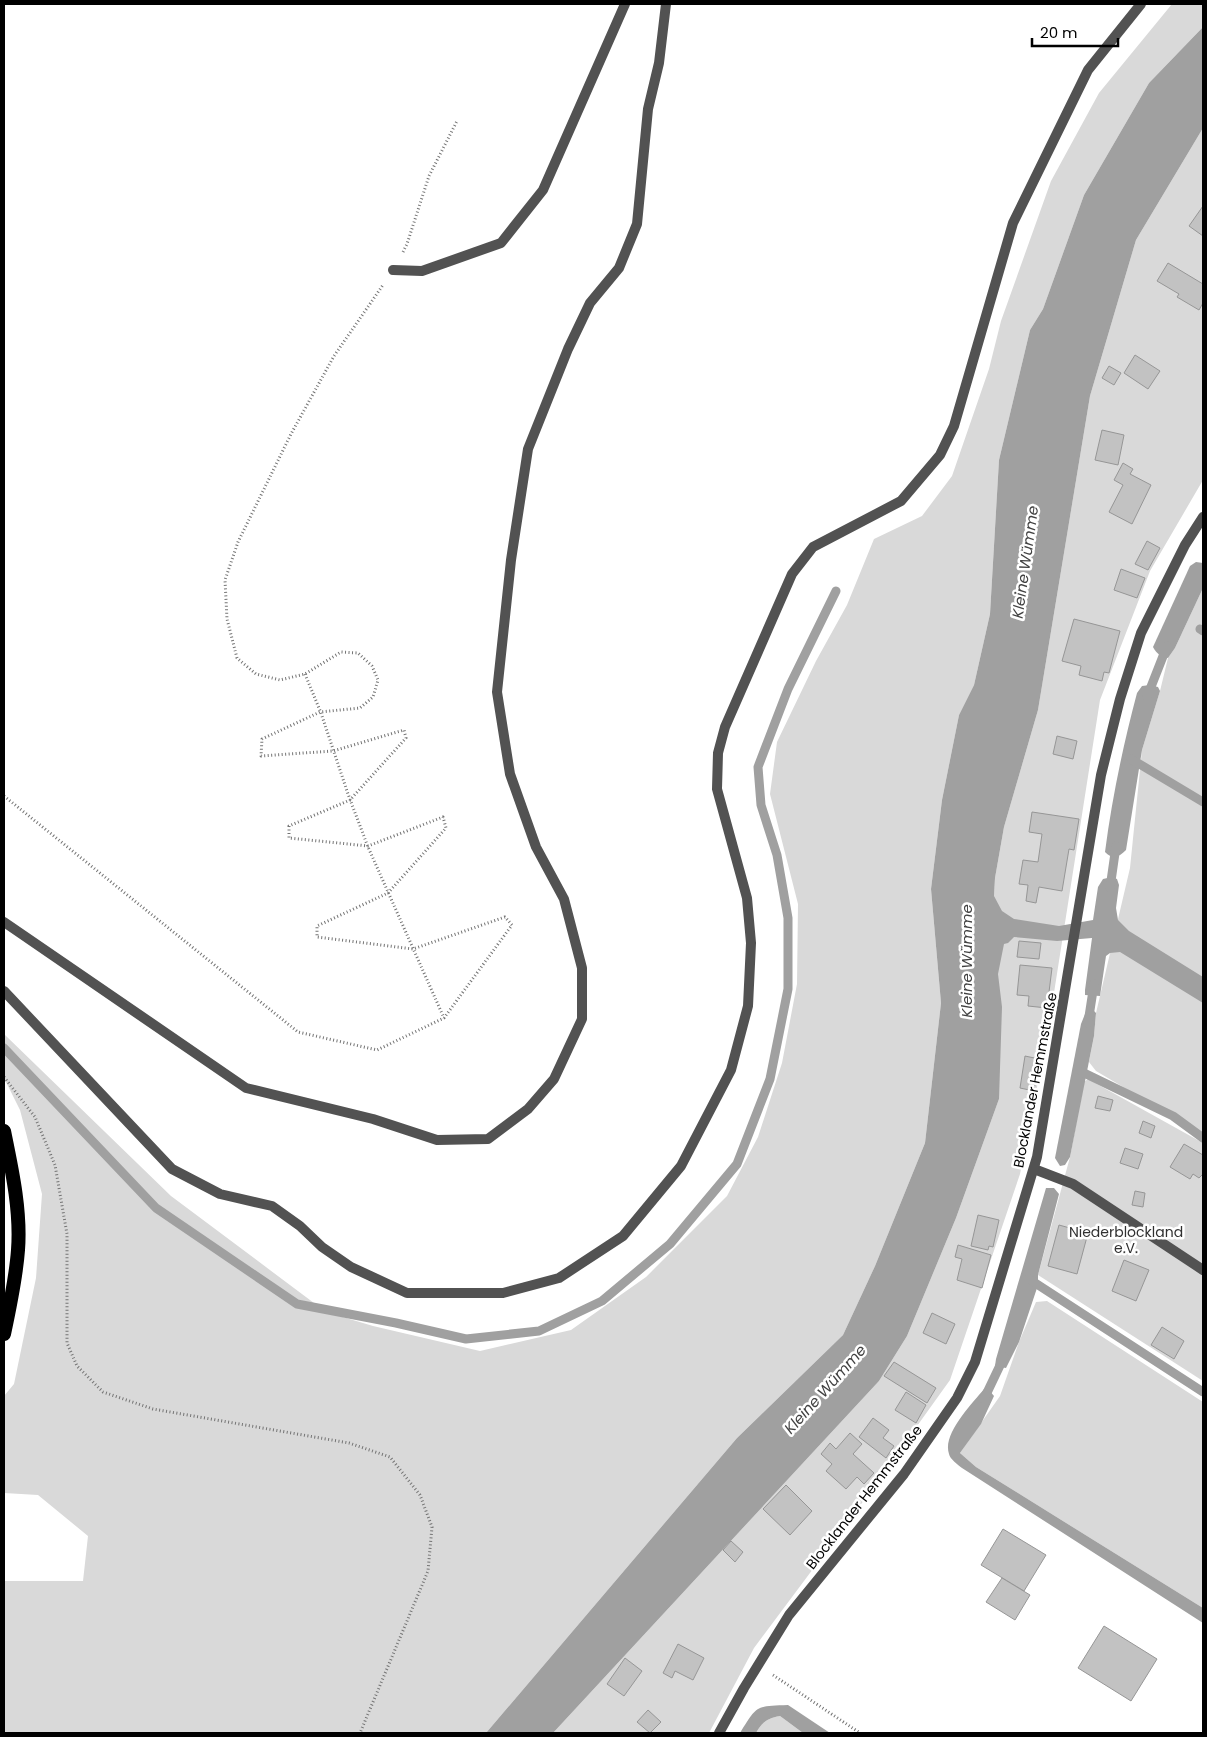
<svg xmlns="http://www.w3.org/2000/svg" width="1207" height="1737" viewBox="0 0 1207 1737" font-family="Poppins,sans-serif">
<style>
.green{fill:#d9d9d9}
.water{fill:#a0a0a0}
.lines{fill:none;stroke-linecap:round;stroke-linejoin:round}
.stream{stroke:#a0a0a0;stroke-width:9}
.building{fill:#c2c2c2;stroke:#969696}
.path{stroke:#747474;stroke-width:3;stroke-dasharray:1 2.5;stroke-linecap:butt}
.service{stroke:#525252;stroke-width:10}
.minor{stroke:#525252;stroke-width:10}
.trunk{stroke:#000;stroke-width:14}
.labels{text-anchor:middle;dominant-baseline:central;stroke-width:5;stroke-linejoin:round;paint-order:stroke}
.street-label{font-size:14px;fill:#000;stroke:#fff}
.park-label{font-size:14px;fill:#303030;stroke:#fff}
.water-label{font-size:15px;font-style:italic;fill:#414141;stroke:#fff}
</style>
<rect width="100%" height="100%" fill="#fff"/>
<g class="green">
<polygon points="1172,4 1203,4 1203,27 1149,83 1084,195 1043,309 1030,330 999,460 990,614 974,685 959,715 942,800 931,889 941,1003 925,1143 875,1266 843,1335 737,1438 486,1733 4,1733 4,1581 83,1581 88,1536 38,1495 4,1493 4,1396 14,1384 36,1278 42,1194 20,1110 4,1078 4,1034 171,1196 326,1312 373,1326 480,1351 571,1330 646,1277 727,1196 758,1137 782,1063 797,984 798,904 770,794 777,742 816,661 847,605 874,539 922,516 952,476 989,369 1001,321 1051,181 1099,93"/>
<polygon points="1203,128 1203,480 1150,571 1100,700 1048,1031 1020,1174 950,1380 854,1514 754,1648 709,1733 553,1733 879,1381 907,1336 956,1218 999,1099 992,931 995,878 1004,827 1038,710 1090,396 1136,240"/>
<polygon points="1203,588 1203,1134 1096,1071 1089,1062 1094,1036 1096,1013 1130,868 1142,750 1160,691 1168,658 1175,648"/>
<polygon points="1088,1079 1203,1143 1203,1381 1038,1275 1070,1157 1084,1082"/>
<polygon points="1047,1301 1203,1402 1203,1608 976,1467 960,1453 1000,1396 1019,1342 1036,1302"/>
<path d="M780,1716L803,1733H756C762,1722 768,1718 780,1716Z"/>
</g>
<g class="water">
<polygon points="1203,27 1203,128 1136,240 1090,396 1038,710 1004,827 995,878 994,896 1002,911 1014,919 1059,926 1093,920 1098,887 1103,879 1112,877 1117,879 1119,885 1116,908 1118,920 1129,931 1203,977 1203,1003 1120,952 1110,953 1106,956 1100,996 1085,995 1085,990 1092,938 1057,941 1014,937 1008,943 1004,944 998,974 1002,1007 999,1099 956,1218 907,1336 879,1381 553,1733 486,1733 737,1438 843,1335 875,1266 925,1143 941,1003 931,889 942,800 959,715 974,685 990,614 999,460 1030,330 1043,309 1084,195 1149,83"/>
<path d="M1196,562L1203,563V588L1175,648L1168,658C1160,656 1157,654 1153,647L1190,566Z"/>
<path d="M1150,685L1158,687L1160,691L1142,750L1126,850C1119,857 1113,860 1105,852C1112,798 1123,746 1137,693L1142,686Z"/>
<polygon points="1093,1010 1096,1013 1094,1036 1070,1157 1065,1165 1060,1166 1055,1158 1081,1024 1085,1014"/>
<polygon points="1046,1188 1054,1188 1059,1194 1038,1275 1038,1285 1019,1342 1006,1368 995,1366 996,1359"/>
<path d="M984,1389L989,1390L994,1396L981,1424L960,1453L976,1467L1203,1608V1623L962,1468C958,1465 950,1459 949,1454C942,1434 972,1404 984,1389Z"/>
<path d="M788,1705L830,1733H803L780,1716C768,1718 762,1722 756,1733H740C757,1706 755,1706 788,1705Z"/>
</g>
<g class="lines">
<g class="stream">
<polyline points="1200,629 1203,631"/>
<polyline points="1147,697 1167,646"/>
<polyline points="1131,759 1203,802"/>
<polyline points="1110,888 1116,846"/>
<polyline points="1088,1023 1094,984"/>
<polyline points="4,1048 156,1208 297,1304 396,1323 466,1339 539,1331 602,1301 670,1244 737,1164 770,1079 788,989 788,918 777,855 761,805 758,767 788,689 836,591"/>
<polyline points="1082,1072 1173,1116 1203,1138"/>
<polyline points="1029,1279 1203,1392"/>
<polyline points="984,1399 1004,1357"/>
</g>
</g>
<g class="building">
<polygon points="1203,206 1203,236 1189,226"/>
<polygon points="1168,263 1203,284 1203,303 1199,310 1177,297 1179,294 1157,281"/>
<polygon points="1135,355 1160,371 1148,389 1124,373"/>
<polygon points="1109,366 1121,373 1114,385 1102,378"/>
<polygon points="1102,430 1124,435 1118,465 1095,460"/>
<polygon points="1123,463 1133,469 1130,474 1151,485 1132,524 1109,512 1123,485 1114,480"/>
<polygon points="1147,541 1160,548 1148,570 1135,564"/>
<polygon points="1121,569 1145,578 1137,598 1114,590"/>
<polygon points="1074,619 1120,631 1109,673 1104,672 1102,681 1079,675 1081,666 1062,661"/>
<polygon points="1057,736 1077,741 1073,759 1053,754"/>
<polygon points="1032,812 1079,819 1074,850 1069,849 1062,891 1039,887 1036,903 1026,901 1028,885 1019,884 1023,860 1038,862 1042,834 1029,832"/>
<polygon points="1019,941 1041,943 1039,959 1017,957"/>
<polygon points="1020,965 1052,968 1047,1008 1028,1006 1029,996 1017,995"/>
<polygon points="1025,1056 1039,1059 1034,1091 1020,1088"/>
<polygon points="1098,1096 1113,1100 1110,1111 1095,1108"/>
<polygon points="1143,1121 1155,1126 1151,1138 1139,1133"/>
<polygon points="1184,1144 1203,1155 1203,1174 1199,1178 1193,1174 1190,1179 1170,1167"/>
<polygon points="1125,1148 1143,1154 1138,1169 1120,1163"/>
<polygon points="1135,1191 1145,1193 1143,1207 1132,1205"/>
<polygon points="978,1215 999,1220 993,1247 989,1246 988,1250 971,1246"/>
<polygon points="1059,1225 1088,1233 1077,1274 1048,1266"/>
<polygon points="958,1245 991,1255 982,1288 957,1280 962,1259 955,1257"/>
<polygon points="1124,1260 1149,1270 1136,1301 1112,1291"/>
<polygon points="932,1313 955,1324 946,1344 923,1333"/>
<polygon points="1162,1327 1184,1341 1174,1359 1151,1345"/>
<polygon points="894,1362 936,1388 927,1403 884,1376"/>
<polygon points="906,1392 926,1405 916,1423 895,1410"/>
<polygon points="873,1418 889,1430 883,1438 894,1446 886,1458 859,1437"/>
<polygon points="850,1433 862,1444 853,1454 874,1473 864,1484 857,1477 846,1489 826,1471 832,1464 821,1454 830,1443 836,1449"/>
<polygon points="786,1485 812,1511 790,1535 763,1509"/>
<polygon points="1003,1529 1046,1555 1024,1591 981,1565"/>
<polygon points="731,1541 743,1552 735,1562 723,1550"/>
<polygon points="1002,1578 1030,1595 1015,1620 986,1602"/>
<polygon points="1104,1626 1157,1659 1131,1701 1078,1668"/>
<polygon points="678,1644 704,1658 693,1680 675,1671 672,1678 663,1673"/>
<polygon points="625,1658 642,1671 624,1696 607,1684"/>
<polygon points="648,1710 661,1722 650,1733 637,1722"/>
</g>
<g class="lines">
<g class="path">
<polyline points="403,252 407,244 429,176 457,121"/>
<polyline points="305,674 321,713 348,794 368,847 444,1018"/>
<polyline points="4,796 298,1032 377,1050 444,1018 512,925 505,917 413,949 317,937 317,926 388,893 446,828 443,817 368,846 289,838 289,826 350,800 406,738 404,730 333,751 261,756 262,739 320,712 360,708 373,697 378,680 372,666 358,653 341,652 305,674 280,680 256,674 237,658 227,619 225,580 238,542 291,434 334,356 383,285"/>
<polyline points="4,1077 35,1117 55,1165 67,1234 67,1343 77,1366 103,1392 153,1409 349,1443 390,1457 420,1495 432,1527 428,1571 360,1733"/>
<polyline points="773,1675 860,1733"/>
</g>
<g class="service">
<polyline points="393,270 422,271 501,243 543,190 625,4"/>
<polyline points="4,922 246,1088 373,1119 437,1140 488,1139 528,1109 554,1079 582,1019 582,968 564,899 536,847 510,774 497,692 511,560 528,449 568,349 590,303 619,268 637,224 648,109 659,63 666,4"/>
<polyline points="4,991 172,1169 220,1194 272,1206 300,1226 322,1247 351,1267 407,1293 503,1293 559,1278 623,1236 681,1166 731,1070 748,1006 751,943 747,898 717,789 718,753 725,727 792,574 813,547 901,501 940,455 954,426 1013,223 1088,70 1141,4"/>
<polyline points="1034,1169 1073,1184 1203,1270"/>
</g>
<polyline class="minor" points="719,1733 744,1688 789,1615 904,1474 957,1398 975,1362 1037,1157 1101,775 1120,699 1141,633 1185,545 1203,517"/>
<path class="trunk" d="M4,1131C12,1170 21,1211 18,1250C16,1278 10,1306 4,1334"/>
</g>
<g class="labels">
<g class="street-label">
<text transform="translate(1035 1080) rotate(-79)">Blocklander Hemmstraße</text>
<text transform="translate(864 1497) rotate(-52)">Blocklander Hemmstraße</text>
</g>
<g class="park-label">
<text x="1126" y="1232">Niederblockland<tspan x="1126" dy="16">e.V.</tspan></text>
</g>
<g class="water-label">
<text transform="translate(1025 562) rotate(-82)">Kleine Wümme</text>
<text transform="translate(966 961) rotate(-90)">Kleine Wümme</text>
<text transform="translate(825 1389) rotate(-48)">Kleine Wümme</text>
</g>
</g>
<rect width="1207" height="1737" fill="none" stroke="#000000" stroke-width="10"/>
<path d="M1032 38v8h86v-8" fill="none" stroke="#000000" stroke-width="2.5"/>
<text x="1040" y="38" font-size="15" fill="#000000" stroke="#ffffff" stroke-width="4" paint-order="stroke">20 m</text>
</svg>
